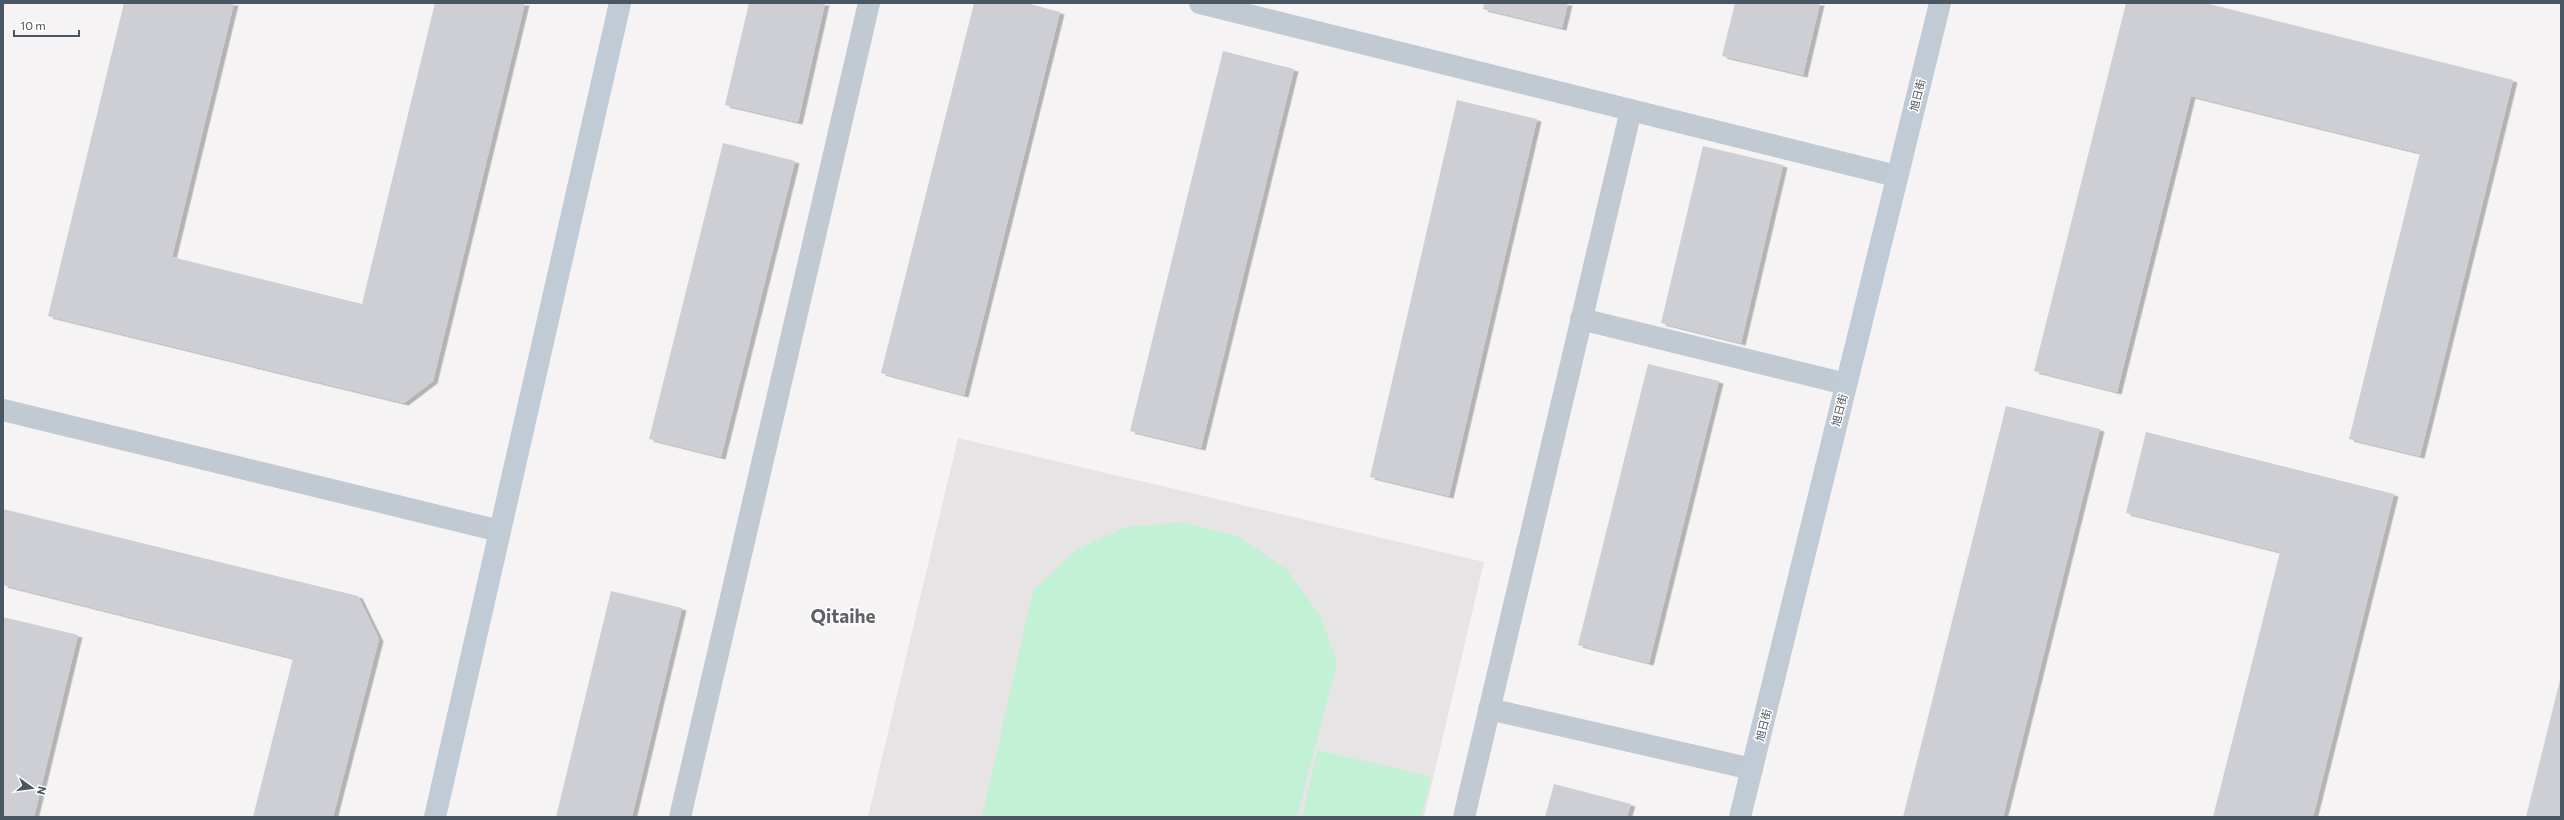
<svg xmlns="http://www.w3.org/2000/svg" width="2564" height="820" viewBox="0 0 2564 820" font-family="Commissioner,'Noto Sans SC',sans-serif">
<style>
.education{fill:#e6e4e5}
.green{fill:#c3f1d5}
.building{fill:#cdcfd5;filter:url(#shadow)}
.lines{fill:none;stroke-linecap:round;stroke-linejoin:round}
.street{stroke:#c1cad2;stroke-width:22}
.secondary{stroke:#c1cbd6;stroke-width:22}
.labels{text-anchor:middle;dominant-baseline:central;stroke-width:3;stroke-linejoin:round;paint-order:stroke}
.street-label{font-size:11px;fill:#4a5661;stroke:#fff}
.town-label{font-size:19px;font-weight:bold;fill:#5f6368;stroke:#fff}
</style>
<defs>
<filter id="shadow"><feDropShadow dx="4.5" dy="2.5" stdDeviation="0" flood-color="#0004"/></filter>
</defs>
<rect width="100%" height="100%" fill="#f5f3f3"/>
<polygon class="education" points="958,438 1484,562 1424,817 868,817"/>
<g class="green">
<polygon points="1184,522 1239,537 1286,569 1320,615 1337,662 1297,817 982,817 1033,591 1074,551 1126,527"/>
<polygon points="1318,750 1431,777 1421,817 1302,817"/>
</g>
<g class="building">
<polygon points="124,3 234,3 172,257 362,304 435,3 525,3 433,381 404,403 48,316"/>
<polygon points="749,3 825,3 798,122 725,105"/>
<polygon points="974,3 1026,3 1060,12 964,395 881,373"/>
<polygon points="1484,3 1568,3 1562,28 1483,9"/>
<polygon points="1735,3 1820,3 1803,75 1722,56"/>
<polygon points="2126,3 2205,3 2513,80 2420,456 2349,439 2420,153 2191,96 2117,392 2034,371"/>
<polygon points="1223,51 1294,69 1201,448 1130,431"/>
<polygon points="1457,100 1537,119 1449,496 1370,477"/>
<polygon points="723,143 795,161 721,457 649,439"/>
<polygon points="1703,146 1783,165 1741,343 1661,323"/>
<polygon points="1648,364 1719,381 1649,663 1578,645"/>
<polygon points="2006,406 2100,429 2003,817 1903,817"/>
<polygon points="2146,432 2394,494 2313,817 2213,817 2280,552 2126,513"/>
<polygon points="3,509 358,596 379,639 333,817 253,817 293,658 3,585"/>
<polygon points="611,591 682,608 632,817 556,817"/>
<polygon points="3,617 78,635 34,817 3,817"/>
<polygon points="2560,680 2561,817 2526,817"/>
<polygon points="1554,784 1631,804 1627,817 1545,817"/>
</g>
<g class="lines">
<g class="street">
<polyline points="1200,3 1896,176"/>
<polyline points="1581,319 1846,384"/>
<polyline points="3,410 500,531"/>
<polyline points="1489,709 1752,769"/>
<polyline points="680,817 869,3"/>
<polyline points="1464,817 1631,110"/>
</g>
<g class="secondary">
<polyline points="435,817 620,3"/>
<polyline points="1740,817 1940,3"/>
</g>
</g>
<g class="labels">
<g class="street-label">
<text transform="translate(1917 95) rotate(-76)">旭日街</text>
<text transform="translate(1839 410) rotate(-76)">旭日街</text>
<text transform="translate(1763 725) rotate(-76)">旭日街</text>
</g>
<g class="town-label">
<text x="843" y="615">Qitaihe</text>
</g>
</g>
<rect width="2564" height="820" fill="none" stroke="#4a5661" stroke-width="8"/>
<g transform="translate(32 788) rotate(104)" stroke="#ffffff" stroke-width="3" paint-order="stroke">
<path d="M0-3L7 15L0 10L-7 15Z" fill="#4a5661"/>
<text y="-6" font-size="11" font-weight="bold" text-anchor="middle" fill="#4a5661">N</text>
</g>
<path d="M14 30v6h65v-6" fill="none" stroke="#4a5661" stroke-width="2"/>
<text x="20" y="30" font-size="12" fill="#4a5661" stroke="#ffffff" stroke-width="3" paint-order="stroke">10 m</text>
</svg>
